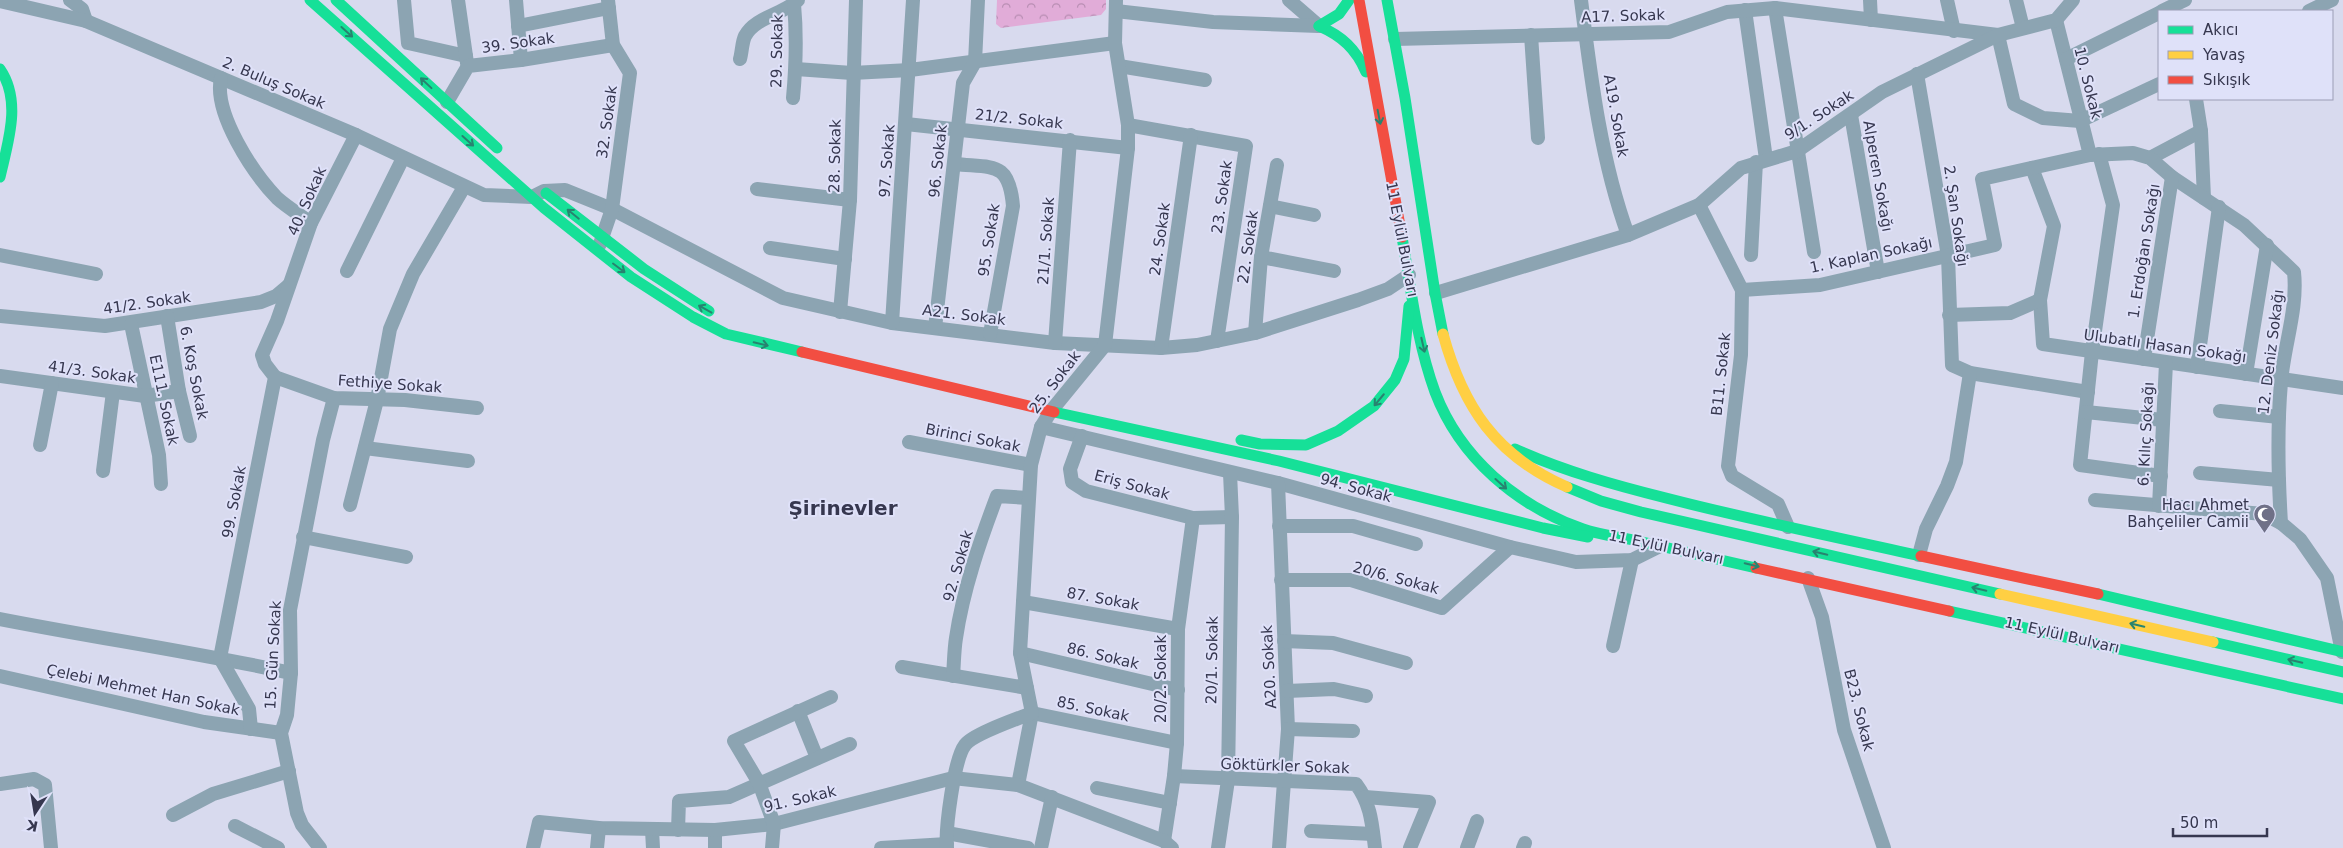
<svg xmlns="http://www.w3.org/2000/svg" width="2343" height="848" viewBox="0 0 2343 848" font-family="'DejaVu Sans',sans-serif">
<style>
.park{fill:url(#park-crowns)}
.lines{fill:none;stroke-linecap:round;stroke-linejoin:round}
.street{stroke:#8ca4b2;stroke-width:14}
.fast{stroke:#16e098;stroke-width:11}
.slow{stroke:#ffcf43;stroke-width:11}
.jam{stroke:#f24e42;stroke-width:11}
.oneway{stroke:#288370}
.labels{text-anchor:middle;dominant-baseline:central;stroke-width:4;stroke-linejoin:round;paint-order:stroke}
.street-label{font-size:15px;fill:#36374f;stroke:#dfe1f9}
.poi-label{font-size:15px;fill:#36374f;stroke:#dfe1f9;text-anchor:end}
.district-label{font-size:20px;font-weight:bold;fill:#36374f;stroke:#dfe1f9}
</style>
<defs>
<pattern id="park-crowns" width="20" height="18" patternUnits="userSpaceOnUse" patternTransform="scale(1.25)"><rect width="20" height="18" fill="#e1acd8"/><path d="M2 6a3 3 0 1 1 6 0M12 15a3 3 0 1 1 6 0" fill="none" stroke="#b78db2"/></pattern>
</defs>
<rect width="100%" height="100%" fill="#d8daee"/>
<polygon class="park" points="997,0 1106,0 1106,9 1101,15 1001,28 996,24"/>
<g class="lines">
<g class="street">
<polyline points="70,0 82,9 86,21"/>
<polyline points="404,0 408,43 466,56"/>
<polyline points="458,0 467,63"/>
<polyline points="516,0 521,60"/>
<polyline points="1289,0 1319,26"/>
<path d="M1581,0C1591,79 1601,161 1628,235"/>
<polyline points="1870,0 1871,20"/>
<polyline points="1947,0 1954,31"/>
<polyline points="2016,0 2023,28"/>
<polyline points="0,1 86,21 356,135 484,195 532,197 544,191 565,190 612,209 783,298 892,323 1055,343 1161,348 1197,345 1255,333 1358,300 1388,289 1409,275"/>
<polyline points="1775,8 1814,252"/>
<polyline points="1745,10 1766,159"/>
<polyline points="1116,11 1213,22 1319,26"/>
<polyline points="2162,11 2185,0"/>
<polyline points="2309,11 2332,0"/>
<polyline points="2056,20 2090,155"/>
<polyline points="518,26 609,8"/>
<polyline points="1531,35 1538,138"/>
<polyline points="1395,39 1669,32 1727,12 1775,8 1998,35 2014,104 2043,118 2080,121 2159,84"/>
<path d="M740,59C742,52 742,42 745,36C755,17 784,14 798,0"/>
<polyline points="2066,59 2159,13"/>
<polyline points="1119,66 1205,80"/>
<polyline points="796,69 852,73 910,70 1115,43"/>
<polyline points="1917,74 1948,256 1952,365 1970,373 2088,392"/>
<path d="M221,78C213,113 253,173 277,198C287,207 300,215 311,223"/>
<path d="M793,98C796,66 797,36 794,4"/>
<polyline points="2196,99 2201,131 2204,198"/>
<polyline points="447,102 468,66 521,60 613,45"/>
<polyline points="1851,115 1878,272"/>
<polyline points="906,124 1128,148"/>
<polyline points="1128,125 1246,146 1217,341"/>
<polyline points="2099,154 2113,205 2092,352 2080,465 2161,476"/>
<polyline points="2150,158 2201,131"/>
<path d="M955,164C994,168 1009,161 1013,206L990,334"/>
<polyline points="2032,168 2054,226 2040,300 2043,344 2343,388"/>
<polyline points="757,189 850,200"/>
<polyline points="1699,205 1742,290 1741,355 1728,466 1732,476 1778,504 1788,527"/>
<polyline points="1270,206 1314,215"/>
<polyline points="600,244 612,209 630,73 613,45 608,0"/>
<polyline points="770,248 845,259"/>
<polyline points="0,255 96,274"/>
<polyline points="1751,255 1756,162"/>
<polyline points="1261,257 1334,271"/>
<polyline points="347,271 403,158"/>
<path d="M1742,290L1820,285L1995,245L1982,179L2090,155L2133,153L2150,158L2172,177L2244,225L2294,272C2298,309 2284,345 2281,382C2277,429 2278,475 2281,523L2300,539L2327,578L2342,652"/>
<polyline points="1436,293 1628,235 1699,205 1741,168 1797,151 1882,92 1998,35 2056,20 2073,0"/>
<polyline points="840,312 850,200 856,0"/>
<polyline points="1949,315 2010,313 2040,300"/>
<polyline points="0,316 105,326 261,302 276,296 289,285"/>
<polyline points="167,316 179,391 190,436"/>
<polyline points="892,323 913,0"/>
<polyline points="131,324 159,455 161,484"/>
<polyline points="935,328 963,83 975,62 978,0"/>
<polyline points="1255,333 1261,257 1277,165"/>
<polyline points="1055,343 1070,140"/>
<polyline points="1161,348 1191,135"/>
<polyline points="2144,359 2172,177"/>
<polyline points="2197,367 2219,207"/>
<polyline points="2246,374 2267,245"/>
<polyline points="0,376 145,396 179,391"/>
<polyline points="275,377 334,398 405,400 477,408"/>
<polyline points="2220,411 2279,417"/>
<polyline points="2086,412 2163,420"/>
<polyline points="1041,427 1278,483 1510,547 1576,562 1632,560 1660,546"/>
<polyline points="1082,436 1070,469 1072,482 1086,491 1193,518 1232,517"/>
<polyline points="909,442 1031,465"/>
<polyline points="40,445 52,383"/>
<polyline points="365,448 468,461"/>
<polyline points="103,471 113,392"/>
<polyline points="2200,473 2279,480"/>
<polyline points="1278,483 1288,729 1279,848"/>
<polyline points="2095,500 2264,514 2281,523"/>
<polyline points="350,505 377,400 390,329 413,274 464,187"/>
<polyline points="2159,506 2166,363"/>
<polyline points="1279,526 1353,526 1416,544"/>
<polyline points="303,537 406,557"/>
<polyline points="1919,555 1926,529 1947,486 1956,462 1970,373"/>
<polyline points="1808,578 1822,617 1844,730 1884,848"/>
<polyline points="1281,580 1351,580 1442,608 1510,547"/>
<polyline points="1023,602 1178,629"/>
<path d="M0,619C97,638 195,652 291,673"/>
<polyline points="1284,641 1333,643 1406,663"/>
<polyline points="1613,646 1632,560"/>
<polyline points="1020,653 1178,690"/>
<polyline points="902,667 1027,688"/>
<polyline points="0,676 204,722 281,733"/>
<path d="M953,676C954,664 954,650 956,638C963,590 980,541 997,496L1028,498"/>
<polyline points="1287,691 1334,689 1366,696"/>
<polyline points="798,711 817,758"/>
<polyline points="1032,713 1177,743"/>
<polyline points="251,729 249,709 220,658 275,377 265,364 262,355 277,321 311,223 356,135"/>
<polyline points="1288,729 1353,731"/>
<path d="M1174,776L1356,784C1371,804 1372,824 1375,848"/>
<polyline points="0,784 34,779 45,785 51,848"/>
<polyline points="1018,785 1032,713 1020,653 1031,465 1041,427 1051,411 1105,345 1128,148 1128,125 1115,43 1116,0"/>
<polyline points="1097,788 1170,803"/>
<polyline points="1365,797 1429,802 1410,848"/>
<polyline points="173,815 213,794 289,771"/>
<polyline points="235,826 278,848"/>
<polyline points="652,830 653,848"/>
<polyline points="678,830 679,801 729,797 850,744"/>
<polyline points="715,830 715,848"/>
<polyline points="1311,831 1373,834"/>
<polyline points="947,833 1028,848"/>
<polyline points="1164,841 1174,776 1177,743 1178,629 1193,518"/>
<polyline points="320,848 302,825 297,813 281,733 287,715 291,673 290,610 323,440 334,398"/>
<polyline points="533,848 539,822 599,828 715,830 774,824 953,778 1018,785 1164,841 1172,848"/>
<polyline points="597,848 599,828"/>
<polyline points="772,848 774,824 759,783 734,741 831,697"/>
<polyline points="881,848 947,844"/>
<path d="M947,848C945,830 954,759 965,745C973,734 1017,719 1032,713"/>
<polyline points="1041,848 1052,797"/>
<polyline points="1218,848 1228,780 1232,517 1230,473"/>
<polyline points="1467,848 1477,821"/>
<polyline points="1523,848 1525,843"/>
</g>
<g class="fast">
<polyline points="310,0 544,208 631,277 693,317 726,334 802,352"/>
<polyline points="336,0 497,148"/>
<polyline points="1387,0 1405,98 1435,293 1443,334"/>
<path d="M1319,26C1342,36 1356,49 1366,72"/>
<polyline points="1319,26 1339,14 1349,0"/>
<path d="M0,69C22,101 8,142 0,177"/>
<polyline points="546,193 644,269 709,311"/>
<path d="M1402,237C1411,289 1417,343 1435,392C1460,458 1517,506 1583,529C1600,535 1620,537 1638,541C1677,550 1717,559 1756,568"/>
<polyline points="1054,412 1279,461 1543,528 1588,537"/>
<polyline points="1241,440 1260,444 1306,445 1338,431 1374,406 1395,380 1404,359 1409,306"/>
<path d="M1515,449C1564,471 1614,485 1666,498C1751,520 1836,537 1921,556"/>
<polyline points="1567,487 1601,501 1641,512 2000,594"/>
<polyline points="2098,594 2343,652"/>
<polyline points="1949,611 2343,699"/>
<polyline points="2213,642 2343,672"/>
</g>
<g class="slow">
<path d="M1443,334C1463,407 1496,456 1567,487"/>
<polyline points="2000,594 2213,642"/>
</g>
<g class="jam">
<polyline points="1359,0 1402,237"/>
<polyline points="802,352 1054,412"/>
<polyline points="1921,556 2098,594"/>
<polyline points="1756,568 1949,611"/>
</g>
</g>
<defs><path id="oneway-shaft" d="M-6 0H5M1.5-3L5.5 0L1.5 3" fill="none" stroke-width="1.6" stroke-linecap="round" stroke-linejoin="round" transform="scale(1.25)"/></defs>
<g class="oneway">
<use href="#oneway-shaft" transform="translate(347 32) rotate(42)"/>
<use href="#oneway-shaft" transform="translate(426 83) rotate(-137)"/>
<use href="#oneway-shaft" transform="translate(1379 117) rotate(79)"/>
<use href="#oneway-shaft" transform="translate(468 141) rotate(42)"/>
<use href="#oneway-shaft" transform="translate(573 214) rotate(-141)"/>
<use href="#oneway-shaft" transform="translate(619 268) rotate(37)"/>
<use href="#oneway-shaft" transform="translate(705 309) rotate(-151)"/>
<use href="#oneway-shaft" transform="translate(761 344) rotate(13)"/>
<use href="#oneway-shaft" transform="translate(1423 345) rotate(77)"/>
<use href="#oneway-shaft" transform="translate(1379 400) rotate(130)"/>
<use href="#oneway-shaft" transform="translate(1501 484) rotate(42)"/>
<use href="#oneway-shaft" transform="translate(1820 553) rotate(-167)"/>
<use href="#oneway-shaft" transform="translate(1752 565) rotate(13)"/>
<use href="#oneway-shaft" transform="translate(1979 589) rotate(-167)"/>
<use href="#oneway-shaft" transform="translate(2137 625) rotate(-167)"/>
<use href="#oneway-shaft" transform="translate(2295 661) rotate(-167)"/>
</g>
<defs>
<symbol id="mosque-pin" viewBox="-11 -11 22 30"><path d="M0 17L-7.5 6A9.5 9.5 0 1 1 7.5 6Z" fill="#6f7087" stroke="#dfe1f9"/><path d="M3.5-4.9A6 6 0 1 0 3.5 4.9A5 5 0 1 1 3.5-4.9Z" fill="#fff"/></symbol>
</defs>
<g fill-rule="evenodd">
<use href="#mosque-pin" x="2252" y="502" width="25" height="34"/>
</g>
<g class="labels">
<g class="street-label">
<text transform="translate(1623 16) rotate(-2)">A17. Sokak</text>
<text transform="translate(518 43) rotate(-8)">39. Sokak</text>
<text transform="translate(777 51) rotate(-89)">29. Sokak</text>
<text transform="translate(274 83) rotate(23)">2. Buluş Sokak</text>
<text transform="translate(2088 83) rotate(76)">10. Sokak</text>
<text transform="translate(1819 115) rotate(-33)">9/1. Sokak</text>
<text transform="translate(1616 116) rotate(80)">A19. Sokak</text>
<text transform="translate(1019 119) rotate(6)">21/2. Sokak</text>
<text transform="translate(607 122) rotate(-82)">32. Sokak</text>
<text transform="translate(835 156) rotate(-89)">28. Sokak</text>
<text transform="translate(887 161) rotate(-86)">97. Sokak</text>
<text transform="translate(938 161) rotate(-84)">96. Sokak</text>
<text transform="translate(1878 176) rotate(80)">Alperen Sokağı</text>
<text transform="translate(1222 197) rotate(-82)">23. Sokak</text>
<text transform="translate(307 201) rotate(-66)">40. Sokak</text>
<text transform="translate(1956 216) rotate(82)">2. Şan Sokağı</text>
<text transform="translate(1160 239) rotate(-82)">24. Sokak</text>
<text transform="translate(1402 239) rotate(79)">11 Eylül Bulvarı</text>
<text transform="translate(989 240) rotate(-81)">95. Sokak</text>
<text transform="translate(1046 241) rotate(-86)">21/1. Sokak</text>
<text transform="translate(1248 247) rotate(-82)">22. Sokak</text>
<text transform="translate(2144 251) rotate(-81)">1. Erdoğan Sokağı</text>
<text transform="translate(1871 255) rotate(-12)">1. Kaplan Sokağı</text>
<text transform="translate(147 303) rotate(-8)">41/2. Sokak</text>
<text transform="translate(964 315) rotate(7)">A21. Sokak</text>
<text transform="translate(2165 346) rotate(8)">Ulubatlı Hasan Sokağı</text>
<text transform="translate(2271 352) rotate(-83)">12. Deniz Sokağı</text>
<text transform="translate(92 372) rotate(8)">41/3. Sokak</text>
<text transform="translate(194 373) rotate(79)">6. Koş Sokak</text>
<text transform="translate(1721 374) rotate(-84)">B11. Sokak</text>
<text transform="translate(1055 382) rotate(-53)">25. Sokak</text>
<text transform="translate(390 384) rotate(4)">Fethiye Sokak</text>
<text transform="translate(164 400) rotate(78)">E111. Sokak</text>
<text transform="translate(2146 434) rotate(-87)">6. Kılıç Sokağı</text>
<text transform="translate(973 438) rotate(11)">Birinci Sokak</text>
<text transform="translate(1132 485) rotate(15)">Eriş Sokak</text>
<text transform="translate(1356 488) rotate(15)">94. Sokak</text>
<text transform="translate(234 502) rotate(-79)">99. Sokak</text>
<text transform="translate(1666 547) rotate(12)">11 Eylül Bulvarı</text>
<text transform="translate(958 566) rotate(-74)">92. Sokak</text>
<text transform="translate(1396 578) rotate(15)">20/6. Sokak</text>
<text transform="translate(1103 599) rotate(10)">87. Sokak</text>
<text transform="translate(2062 635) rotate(13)">11 Eylül Bulvarı</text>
<text transform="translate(273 655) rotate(-87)">15. Gün Sokak</text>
<text transform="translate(1103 656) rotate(13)">86. Sokak</text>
<text transform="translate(1212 660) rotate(-89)">20/1. Sokak</text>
<text transform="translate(1269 667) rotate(-93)">A20. Sokak</text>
<text transform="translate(1161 679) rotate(-90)">20/2. Sokak</text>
<text transform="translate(143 690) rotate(12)">Çelebi Mehmet Han Sokak</text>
<text transform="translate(1093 709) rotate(12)">85. Sokak</text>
<text transform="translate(1859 710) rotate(76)">B23. Sokak</text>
<text transform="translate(1285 766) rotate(2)">Göktürkler Sokak</text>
<text transform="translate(800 799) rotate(-13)">91. Sokak</text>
</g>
<g class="poi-label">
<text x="2249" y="505">Hacı Ahmet<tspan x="2249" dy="17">Bahçeliler Camii</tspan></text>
</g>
<g class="district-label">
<text x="843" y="508">Şirinevler</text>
</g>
</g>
<rect x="2158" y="10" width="175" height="90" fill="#dfe1f9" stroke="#9b9db5"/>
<rect x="2168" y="26" width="25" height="8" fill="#16e098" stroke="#9b9db5"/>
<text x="2203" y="35" font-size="15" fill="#36374f">Akıcı</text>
<rect x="2168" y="51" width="25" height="8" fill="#ffcf43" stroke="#9b9db5"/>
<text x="2203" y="60" font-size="15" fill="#36374f">Yavaş</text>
<rect x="2168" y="76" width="25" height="8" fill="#f24e42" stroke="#9b9db5"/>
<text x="2203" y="85" font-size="15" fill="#36374f">Sıkışık</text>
<g transform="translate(35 813) rotate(192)" stroke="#dfe1f9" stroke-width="4" paint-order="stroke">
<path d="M0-4L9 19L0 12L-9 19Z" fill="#36374f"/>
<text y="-8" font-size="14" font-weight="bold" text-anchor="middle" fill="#36374f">K</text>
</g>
<path d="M2173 828v8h94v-8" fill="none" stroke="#36374f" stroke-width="2.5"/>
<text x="2180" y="828" font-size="15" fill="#36374f" stroke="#dfe1f9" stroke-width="4" paint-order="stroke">50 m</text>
</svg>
